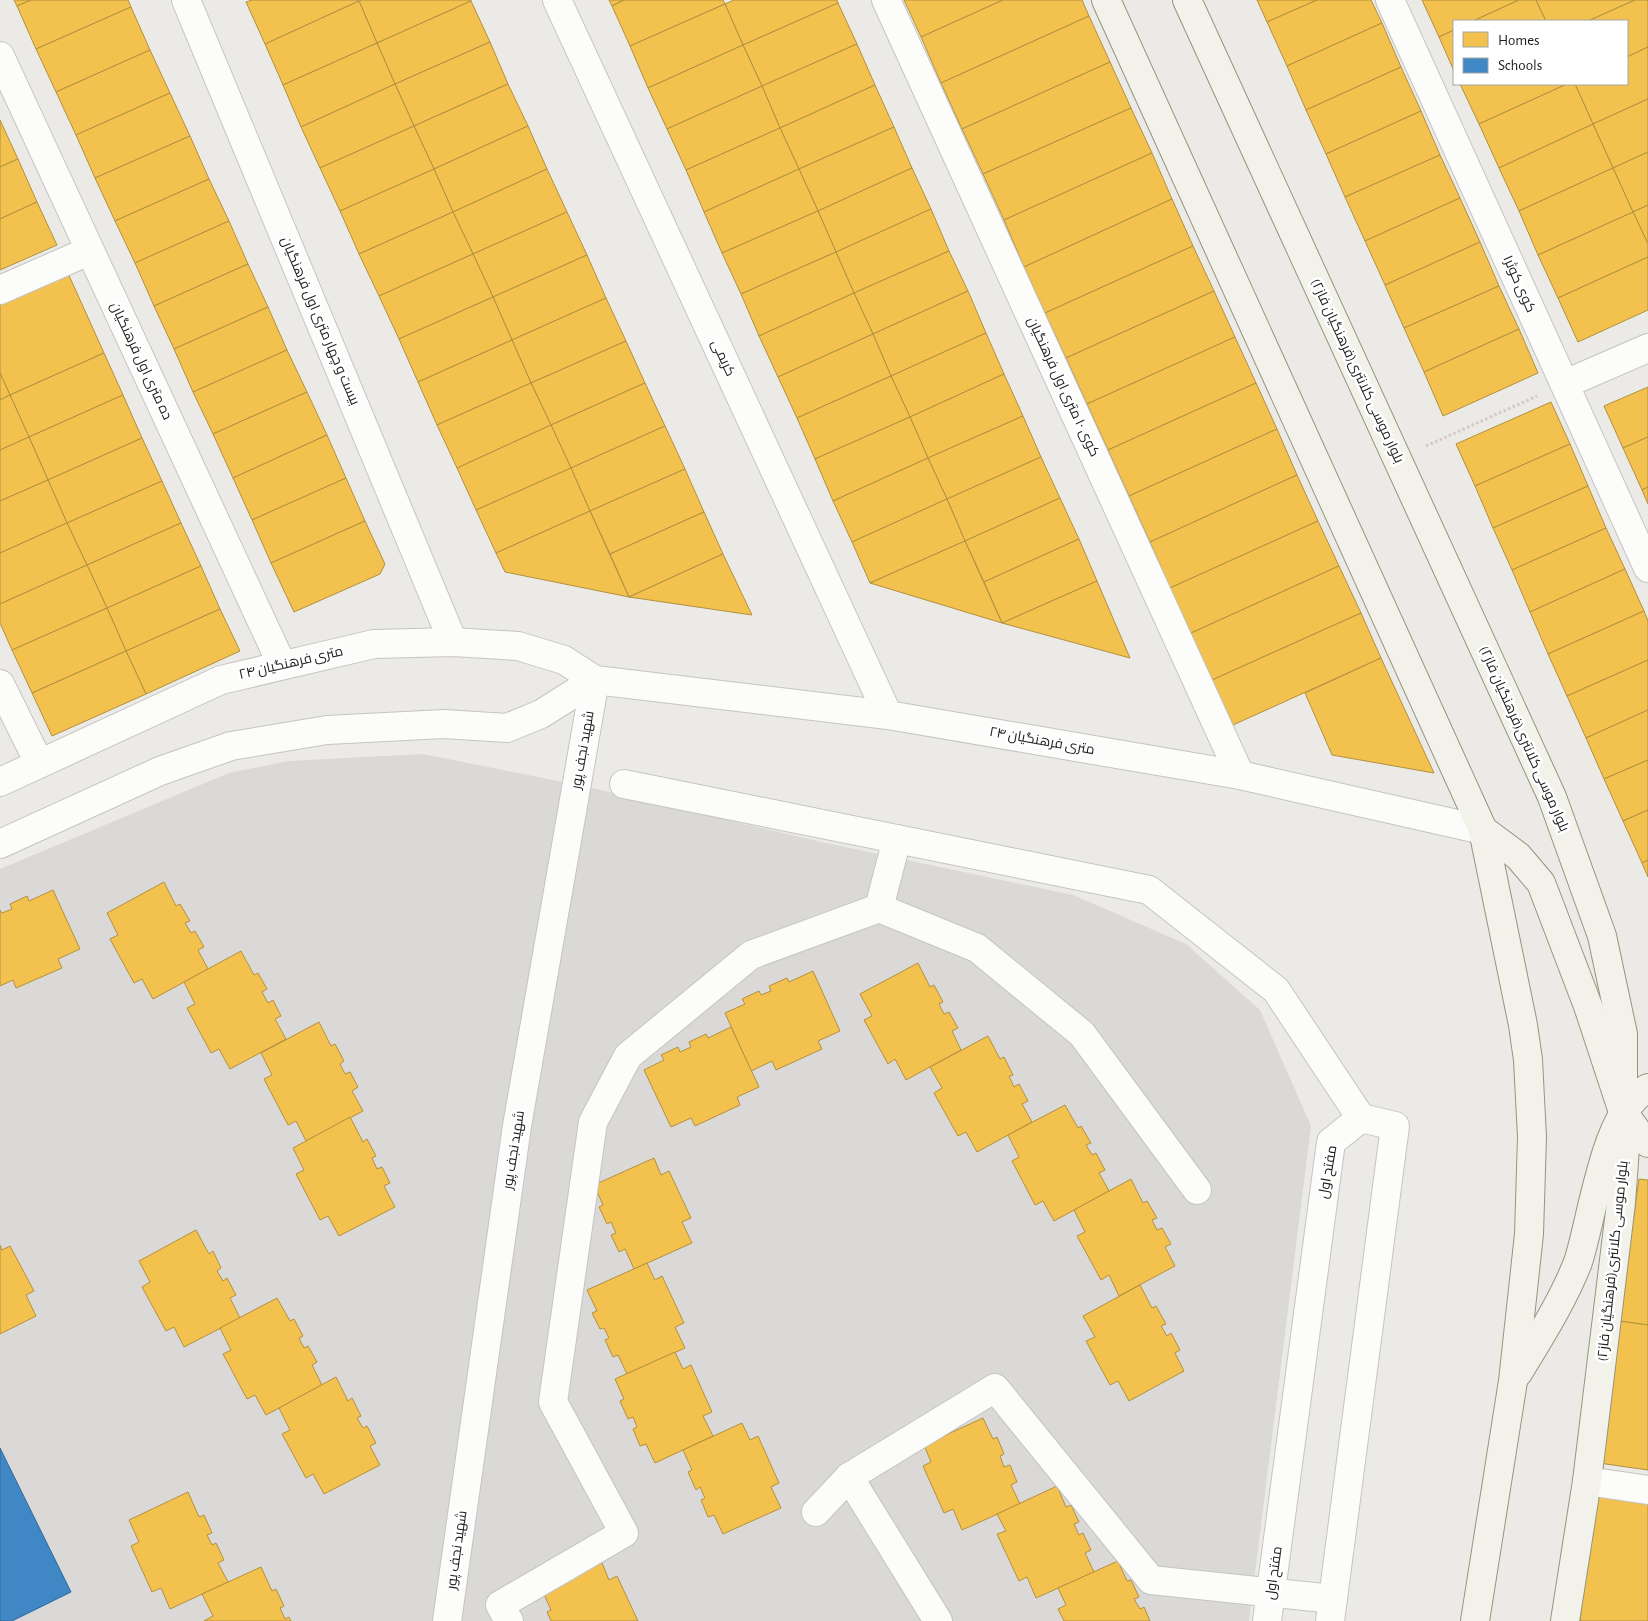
<svg xmlns="http://www.w3.org/2000/svg" width="1648" height="1621" viewBox="0 0 1648 1621" font-family="'Alegreya Sans',Cairo,sans-serif">
<style>
.residential{fill:#dbd9d7}
.homes{fill:#f2c14e;stroke:#b2903f}
.schools{fill:#3f88c5;stroke:#356893}
.lines{fill:none;stroke-linecap:round;stroke-linejoin:round}
.minor-casing{stroke:#c4c4c2;stroke-width:30}
.tertiary-casing{stroke:#c4c4c2;stroke-width:30}
.secondary-casing{stroke:#93957e;stroke-width:30}
.path{stroke:#d6c8c5;stroke-width:3;stroke-dasharray:2.5 2.5;stroke-linecap:butt}
.minor{stroke:#fcfcfb;stroke-width:28}
.tertiary{stroke:#fcfcfb;stroke-width:28}
.secondary{stroke:#f3f2ea;stroke-width:28}
.labels{text-anchor:middle;dominant-baseline:central;stroke-width:5;stroke-linejoin:round;paint-order:stroke}
.street-label{font-size:14px;fill:#1d1d1d;stroke:#fff}
</style>
<rect width="100%" height="100%" fill="#eceae6"/>
<polygon class="residential" points="423,754 592,788 817,841 1073,895 1186,944 1260,1010 1311,1126 1249,1621 0,1621 0,869 229,773 289,761"/>
<g class="homes">
<polygon points="14,0 31,0 17,6"/>
<polygon points="31,0 128,0 131,7 36,49 17,6"/>
<polygon points="252,0 358,0 359,1 265,44 246,2"/>
<polygon points="362,0 471,0 471,1 377,43 359,1"/>
<polygon points="609,0 624,0 612,6"/>
<polygon points="624,0 723,0 725,4 630,46 612,6"/>
<polygon points="734,0 837,0 838,3 743,45 725,4"/>
<polygon points="904,0 1003,0 921,37"/>
<polygon points="1003,0 1082,0 1089,16 941,83 921,37"/>
<polygon points="1257,0 1317,0 1267,22"/>
<polygon points="1317,0 1371,0 1382,23 1287,66 1267,22"/>
<polygon points="1422,0 1519,0 1473,21 1454,21 1454,30 1439,37"/>
<polygon points="1519,0 1536,0 1546,21 1473,21"/>
<polygon points="1536,0 1635,0 1588,21 1546,21"/>
<polygon points="1635,0 1648,0 1648,47 1627,57 1627,21 1588,21"/>
<polygon points="359,1 377,43 283,85 265,44"/>
<polygon points="471,1 490,42 395,84 377,43"/>
<polygon points="838,3 857,44 762,86 743,45"/>
<polygon points="725,4 743,45 648,88 630,46"/>
<polygon points="131,7 150,50 56,92 36,49"/>
<polygon points="1089,16 1110,62 962,129 941,83"/>
<polygon points="1382,23 1401,67 1306,110 1287,66"/>
<polygon points="1454,30 1454,71 1439,37"/>
<polygon points="490,42 508,84 414,126 395,84"/>
<polygon points="377,43 395,84 301,127 283,85"/>
<polygon points="857,44 875,85 780,128 762,86"/>
<polygon points="743,45 762,86 667,129 648,88"/>
<polygon points="1648,47 1648,99 1593,124 1575,84 1627,84 1627,57"/>
<polygon points="150,50 170,93 76,135 56,92"/>
<polygon points="1110,62 1131,108 983,174 962,129"/>
<polygon points="1401,67 1421,111 1326,154 1306,110"/>
<polygon points="395,84 414,126 320,168 301,127"/>
<polygon points="508,84 528,126 434,169 414,126"/>
<polygon points="1460,84 1567,84 1479,124"/>
<polygon points="1567,84 1575,84 1593,124 1499,168 1479,124"/>
<polygon points="875,85 894,127 799,169 780,128"/>
<polygon points="762,86 780,128 686,170 667,129"/>
<polygon points="170,93 190,136 95,178 76,135"/>
<polygon points="1648,99 1648,152 1613,168 1593,124"/>
<polygon points="1131,108 1152,153 1004,220 983,174"/>
<polygon points="1421,111 1440,155 1345,197 1326,154"/>
<polygon points="0,120 18,159 0,167"/>
<polygon points="1593,124 1613,168 1519,211 1499,168"/>
<polygon points="414,126 434,169 340,211 320,168"/>
<polygon points="528,126 547,169 453,212 434,169"/>
<polygon points="894,127 912,168 818,211 799,169"/>
<polygon points="780,128 799,169 704,212 686,170"/>
<polygon points="190,136 209,179 115,221 95,178"/>
<polygon points="1648,152 1648,205 1633,212 1613,168"/>
<polygon points="1152,153 1172,199 1024,267 1004,220"/>
<polygon points="1440,155 1460,198 1365,241 1345,197"/>
<polygon points="18,159 37,202 0,219 0,167"/>
<polygon points="912,168 931,209 836,252 818,211"/>
<polygon points="1613,168 1633,212 1538,255 1519,211"/>
<polygon points="434,169 453,212 359,254 340,211"/>
<polygon points="547,169 567,212 473,254 453,212"/>
<polygon points="799,169 818,211 722,253 704,212"/>
<polygon points="209,179 229,221 135,263 115,221"/>
<polygon points="1460,198 1480,242 1385,285 1365,241"/>
<polygon points="1172,199 1193,246 1045,313 1024,267"/>
<polygon points="37,202 57,245 0,270 0,219"/>
<polygon points="1648,205 1648,244 1633,212"/>
<polygon points="931,209 949,251 854,293 836,252"/>
<polygon points="818,211 836,252 741,294 722,253"/>
<polygon points="453,212 473,254 379,296 359,254"/>
<polygon points="567,212 587,255 493,297 473,254"/>
<polygon points="1633,212 1648,244 1648,257 1558,298 1538,255"/>
<polygon points="229,221 248,264 154,306 135,263"/>
<polygon points="1480,242 1499,286 1404,328 1385,285"/>
<polygon points="1193,246 1214,291 1066,358 1045,313"/>
<polygon points="949,251 968,291 873,334 854,293"/>
<polygon points="836,252 854,293 759,336 741,294"/>
<polygon points="473,254 493,297 399,339 379,296"/>
<polygon points="587,255 606,298 512,340 493,297"/>
<polygon points="1648,257 1648,310 1578,342 1558,298"/>
<polygon points="248,264 268,307 174,349 154,306"/>
<polygon points="67,271 104,353 10,395 0,373 0,301"/>
<polygon points="1499,286 1519,329 1424,372 1404,328"/>
<polygon points="968,291 986,333 891,376 873,334"/>
<polygon points="1214,291 1235,337 1087,404 1066,358"/>
<polygon points="854,293 873,334 778,377 759,336"/>
<polygon points="493,297 512,340 418,382 399,339"/>
<polygon points="606,298 626,341 531,383 512,340"/>
<polygon points="268,307 287,350 193,392 174,349"/>
<polygon points="1519,329 1538,373 1443,416 1424,372"/>
<polygon points="986,333 1004,374 910,417 891,376"/>
<polygon points="873,334 891,376 797,418 778,377"/>
<polygon points="1235,337 1256,383 1108,450 1087,404"/>
<polygon points="512,340 531,383 437,425 418,382"/>
<polygon points="626,341 645,383 551,425 531,383"/>
<polygon points="287,350 307,392 213,434 193,392"/>
<polygon points="104,353 123,395 29,437 10,395"/>
<polygon points="0,373 10,395 0,400"/>
<polygon points="1004,374 1023,416 928,458 910,417"/>
<polygon points="891,376 910,417 815,459 797,418"/>
<polygon points="531,383 551,425 457,468 437,425"/>
<polygon points="645,383 665,426 571,468 551,425"/>
<polygon points="1256,383 1277,429 1129,496 1108,450"/>
<polygon points="1648,387 1648,437 1623,448 1604,406"/>
<polygon points="307,392 327,435 233,478 213,434"/>
<polygon points="10,395 29,437 0,450 0,400"/>
<polygon points="123,395 142,438 48,480 29,437"/>
<polygon points="1551,402 1570,444 1475,486 1456,444"/>
<polygon points="1023,416 1041,457 947,499 928,458"/>
<polygon points="910,417 928,458 833,501 815,459"/>
<polygon points="551,425 571,468 476,510 457,468"/>
<polygon points="665,426 685,469 590,511 571,468"/>
<polygon points="1277,429 1297,475 1150,542 1129,496"/>
<polygon points="327,435 346,478 252,520 233,478"/>
<polygon points="29,437 48,480 0,501 0,450"/>
<polygon points="1648,437 1648,487 1642,490 1623,448"/>
<polygon points="142,438 162,481 67,523 48,480"/>
<polygon points="1570,444 1588,486 1493,528 1475,486"/>
<polygon points="1041,457 1060,498 965,541 947,499"/>
<polygon points="928,458 947,499 852,542 833,501"/>
<polygon points="571,468 590,511 496,553 476,510"/>
<polygon points="685,469 704,512 610,554 590,511"/>
<polygon points="1297,475 1318,521 1170,588 1150,542"/>
<polygon points="346,478 365,521 271,563 252,520"/>
<polygon points="48,480 67,523 0,553 0,501"/>
<polygon points="162,481 181,523 87,565 67,523"/>
<polygon points="1588,486 1606,528 1512,570 1493,528"/>
<polygon points="1648,487 1648,504 1642,490"/>
<polygon points="1060,498 1079,539 984,582 965,541"/>
<polygon points="947,499 965,541 870,583 852,542"/>
<polygon points="590,511 629,597 505,572 496,553"/>
<polygon points="704,512 723,554 629,597 610,554"/>
<polygon points="365,521 385,564 380,574 294,612 271,563"/>
<polygon points="1318,521 1339,566 1191,633 1170,588"/>
<polygon points="67,523 87,565 0,604 0,553"/>
<polygon points="181,523 201,566 107,608 87,565"/>
<polygon points="1606,528 1625,569 1530,612 1512,570"/>
<polygon points="1079,539 1097,581 1002,623 984,582"/>
<polygon points="965,541 1002,623 870,583"/>
<polygon points="723,554 752,615 629,597"/>
<polygon points="87,565 107,608 12,650 0,623 0,604"/>
<polygon points="201,566 220,609 126,651 107,608"/>
<polygon points="1339,566 1361,613 1212,680 1191,633"/>
<polygon points="1625,569 1644,611 1548,654 1530,612"/>
<polygon points="1097,581 1130,658 1002,623"/>
<polygon points="107,608 126,651 32,693 12,650"/>
<polygon points="220,609 240,651 146,694 126,651"/>
<polygon points="1644,611 1648,621 1648,660 1567,696 1548,654"/>
<polygon points="1361,613 1381,658 1233,725 1212,680"/>
<polygon points="126,651 146,694 52,736 32,693"/>
<polygon points="1381,658 1434,773 1332,755 1305,693"/>
<polygon points="1648,660 1648,710 1586,738 1567,696"/>
<polygon points="1648,710 1648,760 1604,779 1586,738"/>
<polygon points="1648,760 1648,810 1623,821 1604,779"/>
<polygon points="1648,810 1648,860 1642,863 1623,821"/>
<polygon points="1648,860 1648,877 1642,863"/>
<polygon points="164,882 176,906 180,904 190,921 185,923 191,933 195,931 204,947 198,950 208,969 153,999 142,979 134,983 110,939 118,935 107,913"/>
<polygon points="53,890 80,949 58,959 62,968 16,988 13,980 0,986 0,910 2,913 12,909 10,904 27,896 29,901"/>
<polygon points="241,951 254,975 258,973 267,989 262,992 268,1003 273,1000 281,1016 275,1019 286,1039 230,1069 219,1049 211,1053 187,1008 195,1004 184,982"/>
<polygon points="918,963 930,987 934,985 943,1002 939,1004 944,1014 949,1012 958,1028 952,1031 961,1050 906,1080 895,1059 888,1064 864,1020 872,1016 860,994"/>
<polygon points="813,971 840,1031 818,1041 822,1049 776,1070 772,1061 751,1071 725,1013 745,1004 742,999 759,991 761,995 771,991 769,986 787,978 789,982"/>
<polygon points="319,1022 331,1046 335,1044 344,1061 340,1064 345,1074 350,1072 358,1087 352,1091 363,1111 306,1141 296,1121 288,1125 264,1079 272,1075 261,1053"/>
<polygon points="731,1027 759,1087 737,1097 740,1105 695,1126 691,1118 671,1127 644,1070 664,1060 661,1055 678,1047 680,1052 691,1047 689,1042 706,1034 708,1038"/>
<polygon points="988,1036 1000,1059 1004,1057 1013,1075 1009,1076 1014,1087 1019,1084 1028,1101 1022,1104 1032,1122 977,1152 966,1132 958,1136 934,1093 942,1088 930,1067"/>
<polygon points="1065,1105 1078,1128 1081,1126 1091,1143 1086,1145 1092,1155 1096,1153 1105,1170 1099,1173 1109,1191 1054,1221 1043,1201 1035,1205 1012,1161 1019,1157 1008,1135"/>
<polygon points="350,1117 363,1142 367,1139 376,1156 372,1158 377,1169 382,1167 390,1183 384,1186 395,1207 339,1236 328,1216 320,1220 296,1174 304,1170 293,1148"/>
<polygon points="654,1158 661,1175 669,1171 691,1218 682,1222 692,1243 634,1269 625,1249 619,1252 611,1235 616,1233 611,1222 607,1224 599,1207 603,1205 594,1185"/>
<polygon points="1131,1179 1143,1203 1147,1201 1157,1218 1152,1220 1157,1230 1162,1228 1171,1244 1165,1247 1175,1266 1119,1296 1109,1275 1101,1280 1077,1236 1085,1232 1074,1210"/>
<polygon points="1639,1179 1648,1180 1648,1325 1619,1321"/>
<polygon points="196,1230 209,1254 213,1251 221,1268 217,1271 223,1281 227,1278 236,1295 230,1298 240,1318 184,1347 174,1327 166,1331 142,1287 150,1282 139,1261"/>
<polygon points="0,1245 2,1250 10,1246 34,1291 26,1295 36,1316 0,1334"/>
<polygon points="647,1263 655,1280 662,1276 684,1323 675,1327 685,1348 627,1374 618,1355 613,1357 605,1340 609,1338 604,1328 600,1329 592,1313 597,1311 587,1290"/>
<polygon points="1140,1285 1152,1308 1156,1306 1166,1324 1161,1326 1167,1336 1171,1333 1180,1350 1175,1353 1184,1371 1129,1401 1118,1381 1110,1385 1086,1341 1095,1337 1083,1316"/>
<polygon points="277,1298 290,1321 294,1319 303,1336 299,1338 304,1348 308,1346 317,1362 312,1365 322,1385 266,1415 255,1395 247,1399 223,1354 231,1350 220,1328"/>
<polygon points="1619,1321 1648,1325 1648,1470 1599,1463"/>
<polygon points="675,1352 683,1369 691,1365 712,1412 703,1416 713,1436 655,1463 646,1444 640,1446 633,1429 637,1427 633,1417 628,1419 620,1401 624,1399 615,1379"/>
<polygon points="336,1377 348,1401 352,1398 361,1416 357,1418 363,1428 367,1426 376,1443 370,1446 380,1465 324,1494 313,1474 306,1478 282,1434 290,1430 279,1408"/>
<polygon points="983,1418 993,1439 997,1437 1004,1454 1000,1456 1004,1467 1010,1465 1017,1482 1011,1485 1020,1504 962,1530 953,1509 944,1513 923,1466 931,1462 924,1445"/>
<polygon points="742,1423 750,1440 758,1436 779,1483 771,1487 781,1508 723,1534 714,1515 708,1517 701,1500 705,1498 700,1487 696,1490 688,1472 692,1470 683,1450"/>
<polygon points="1057,1486 1066,1507 1071,1505 1079,1522 1074,1524 1079,1535 1083,1533 1091,1550 1085,1553 1094,1572 1036,1598 1027,1577 1019,1581 997,1534 1006,1531 997,1514"/>
<polygon points="188,1492 199,1517 204,1515 212,1533 207,1535 212,1545 216,1543 224,1560 218,1563 228,1582 170,1609 161,1588 152,1592 131,1546 139,1542 129,1520"/>
<polygon points="1595,1492 1648,1500 1648,1621 1580,1621"/>
<polygon points="1118,1561 1127,1581 1131,1580 1139,1597 1134,1599 1140,1609 1144,1607 1150,1621 1064,1621 1058,1609 1066,1605 1058,1588"/>
<polygon points="602,1563 609,1580 617,1576 638,1621 551,1621 547,1612 551,1610 542,1590"/>
<polygon points="261,1567 272,1591 276,1589 284,1606 280,1608 285,1619 289,1617 291,1621 204,1621 213,1616 202,1594"/>
</g>
<polygon class="schools" points="0,1448 71,1592 12,1621 0,1621"/>
<g class="lines">
<defs>
<g id="minor">
<polyline points="186,0 453,642"/>
<polyline points="557,0 888,715"/>
<polyline points="886,0 1240,775"/>
<polyline points="1390,0 1648,568"/>
<polyline points="0,56 282,665"/>
<polyline points="0,290 89,251"/>
<polyline points="1565,384 1648,348"/>
<polyline points="0,684 39,763"/>
<polyline points="624,784 1149,890 1276,990 1361,1118"/>
<polyline points="879,908 897,839"/>
<polyline points="849,1477 938,1621"/>
<polyline points="1587,1481 1648,1490"/>
<polyline points="816,1512 849,1477 995,1388 1151,1580 1333,1599"/>
<polyline points="447,1621 517,1126 595,680"/>
<polyline points="509,1621 500,1605 624,1533 553,1402 593,1122 628,1056 751,955 879,908 977,948 1082,1034 1197,1190"/>
<polyline points="1267,1621 1331,1142 1361,1118 1395,1126 1330,1621"/>
</g>
<g id="tertiary">
<polyline points="0,782 221,680 374,644 453,642 518,646 564,660 595,680 888,715 1240,775 1483,830"/>
<polyline points="0,844 160,771 231,746 327,730 444,724 507,728 541,714 595,680"/>
</g>
<g id="secondary">
<polyline points="1106,0 1483,830 1523,1025 1528,1060 1532,1137 1529,1234 1513,1381 1475,1621"/>
<polyline points="1187,0 1552,797 1602,936 1623,1034 1623,1112 1625,1148 1621,1203 1587,1481 1565,1621"/>
<polyline points="1483,830 1518,856 1541,883 1588,1006 1623,1112 1639,1134 1648,1143"/>
<path d="M1518,1373C1539,1338 1563,1301 1578,1262C1593,1217 1604,1111 1648,1088"/>
</g>
</defs>
<use href="#minor" class="minor-casing"/>
<use href="#tertiary" class="tertiary-casing"/>
<use href="#secondary" class="secondary-casing"/>
<polyline class="path" points="1426,446 1537,396"/>
<use href="#minor" class="minor"/>
<use href="#tertiary" class="tertiary"/>
<use href="#secondary" class="secondary"/>
</g>
<g class="labels">
<g class="street-label">
<text transform="translate(1519 284) rotate(66)">کوی کوثر۱</text>
<text transform="translate(320 321) rotate(67)">بیست و چهار متری اول فرهنگیان</text>
<text transform="translate(723 358) rotate(65)">کریمی</text>
<text transform="translate(141 361) rotate(65)">ده متری اول فرهنگیان</text>
<text transform="translate(1357 371) rotate(65)">بلوار موسی کلانتری(فرهنگیان فاز۲)</text>
<text transform="translate(1063 387) rotate(65)">کوی ۱۰ متری اول فرهنگیان</text>
<text transform="translate(291 663) rotate(-13)">۲۴ متری فرهنگیان</text>
<text transform="translate(1524 739) rotate(66)">بلوار موسی کلانتری(فرهنگیان فاز۲)</text>
<text transform="translate(1042 741) rotate(10)">۲۴ متری فرهنگیان</text>
<text transform="translate(583 750) rotate(-80)">شهید نجف پور</text>
<text transform="translate(514 1150) rotate(-81)">شهید نجف پور</text>
<text transform="translate(1328 1172) rotate(-80)">مفتح اول</text>
<text transform="translate(1613 1261) rotate(-84)">بلوار موسی کلانتری(فرهنگیان فاز۲)</text>
<text transform="translate(457 1550) rotate(-82)">شهید نجف پور</text>
<text transform="translate(1274 1573) rotate(-82)">مفتح اول</text>
</g>
</g>
<rect x="1453" y="20" width="175" height="65" fill="#ffffff" stroke="#a5a5a5"/>
<rect x="1463" y="32" width="25" height="15" fill="#f2c14e" stroke="#a5a5a5"/>
<text x="1498" y="45" font-size="15" fill="#1d1d1d">Homes</text>
<rect x="1463" y="58" width="25" height="15" fill="#3f88c5" stroke="#a5a5a5"/>
<text x="1498" y="70" font-size="15" fill="#1d1d1d">Schools</text>
</svg>
